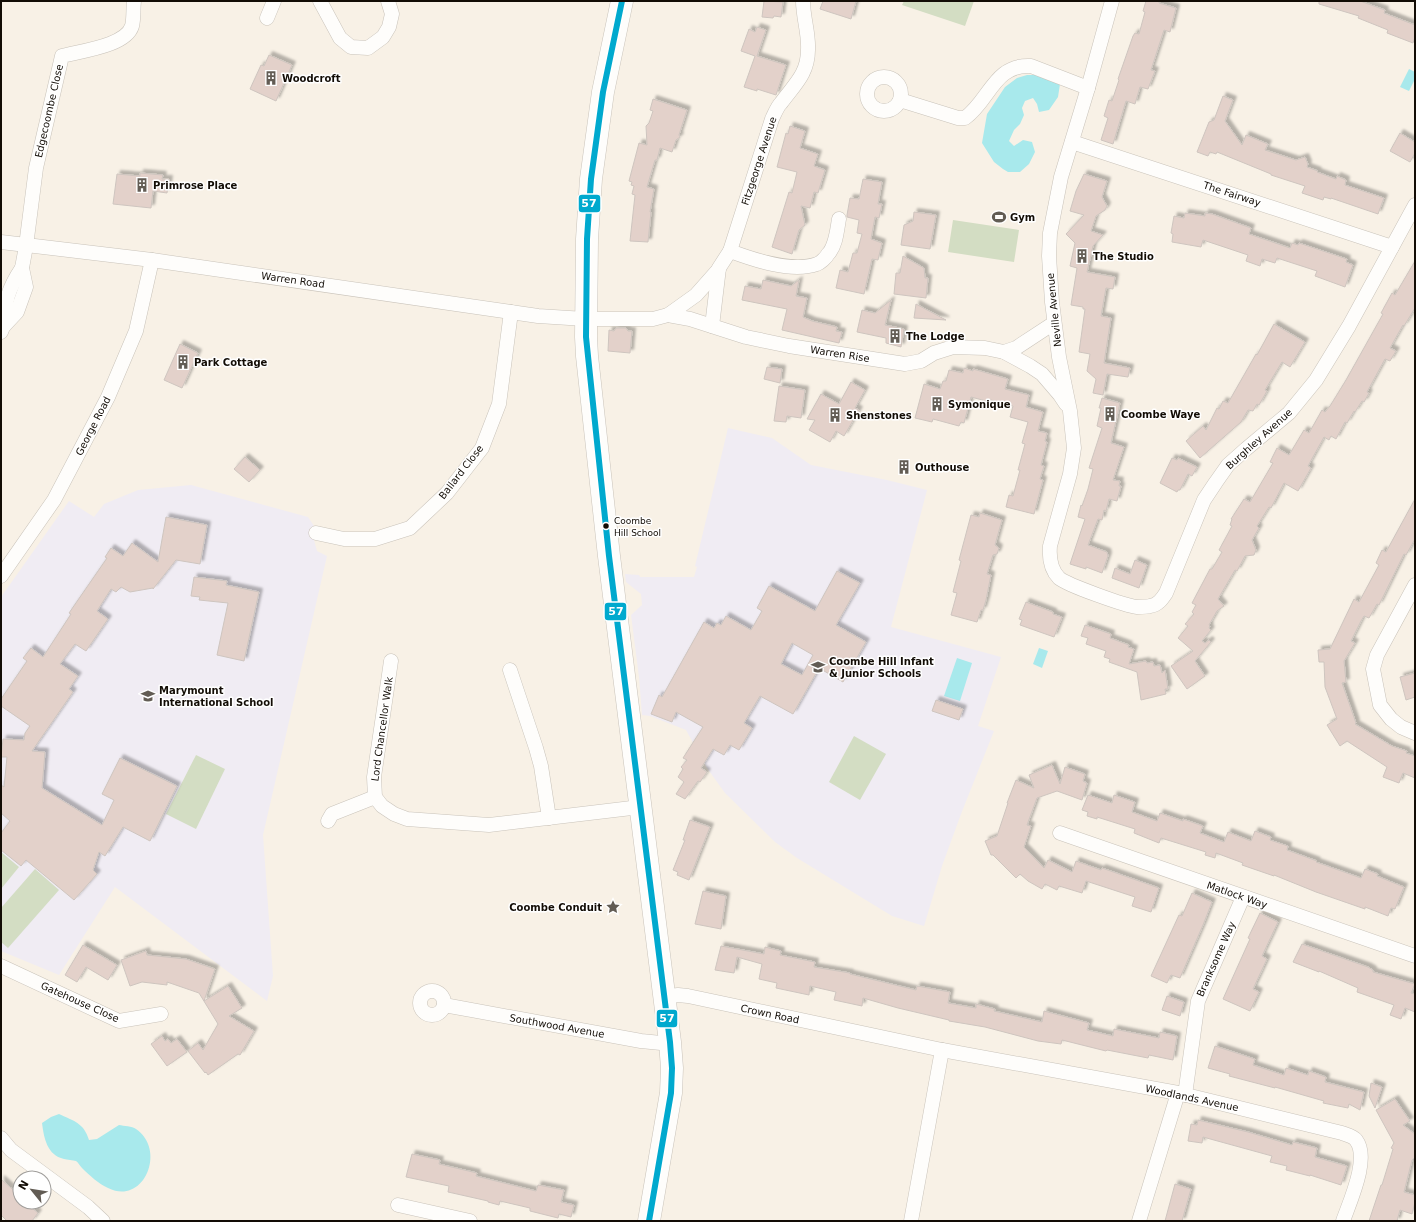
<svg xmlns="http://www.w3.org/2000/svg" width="1416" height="1222" viewBox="0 0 1416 1222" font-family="'DejaVu Sans',sans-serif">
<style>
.education{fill:#f0ecf3}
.green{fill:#d3ddc3}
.water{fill:#a8e9ec}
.building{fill:#e3d1ca;stroke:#cec5bf;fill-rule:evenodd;filter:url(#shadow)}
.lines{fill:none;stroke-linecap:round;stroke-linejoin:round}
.street-casing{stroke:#c9c3ba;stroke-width:15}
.primary-casing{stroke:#c9c3ba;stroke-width:23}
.street{stroke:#fefdfb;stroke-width:14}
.primary{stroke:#fefdfb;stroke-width:22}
.bus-1-casing{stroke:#fff;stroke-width:9}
.bus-1{stroke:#00a9ce;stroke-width:6}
.bus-dot{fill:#120c05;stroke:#fff;stroke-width:1.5}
.labels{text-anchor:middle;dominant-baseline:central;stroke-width:3;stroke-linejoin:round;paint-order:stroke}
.bus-label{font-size:9px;fill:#120c05;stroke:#fff;text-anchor:start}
.poi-label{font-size:10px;font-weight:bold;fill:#120c05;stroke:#fff;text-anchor:start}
.street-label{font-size:10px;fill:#120c05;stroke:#fff}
.line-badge{stroke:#fff;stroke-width:1.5}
.badge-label{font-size:11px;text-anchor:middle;font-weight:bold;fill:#fff}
</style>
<defs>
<filter id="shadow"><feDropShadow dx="3.5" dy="-3.5" stdDeviation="1" flood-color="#0004"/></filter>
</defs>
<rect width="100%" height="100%" fill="#f8f1e6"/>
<g class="education">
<polygon points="728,428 772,438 811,465 887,480 927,490 891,627 1001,657 978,726 994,731 961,814 942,866 924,926 892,916 797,858 775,842 725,793 707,768 686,730 650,716 642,715 639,677 631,615 642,605 641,594 626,582 625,574 639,575 640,577 694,577 697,567 695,566"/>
<polygon points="191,485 308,517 314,526 314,540 317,551 327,556 263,835 273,976 267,1001 115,887 59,975 1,951 1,597 69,501 94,517 104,504 138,490"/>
</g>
<g class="green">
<polygon points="904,1 974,1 965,26 902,5"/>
<polygon points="953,220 1019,230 1014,262 948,252"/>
<polygon points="854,736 886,754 860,800 829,782"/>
<polygon points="196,755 225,769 196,829 166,814"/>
<polygon points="1,852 19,867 1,889"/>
<polygon points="35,869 59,890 8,948 1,942 1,908"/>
</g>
<g class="water">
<polygon points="1409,69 1415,72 1415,79 1409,91 1400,87"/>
<polygon points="1027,75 1039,75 1060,84 1058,97 1049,110 1039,112 1037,104 1033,98 1025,101 1022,108 1024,115 1020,124 1014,130 1009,141 1014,146 1023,140 1032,142 1035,152 1029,164 1020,172 1008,172 1003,169 994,162 982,143 987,114 1005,87 1017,78"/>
<polygon points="1039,648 1048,651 1042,668 1033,664"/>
<polygon points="957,658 972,663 960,701 944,696"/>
<path d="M59,1114C74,1121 84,1123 89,1140L97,1139L119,1125C124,1126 132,1126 136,1129C167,1150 144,1206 108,1188C99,1184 89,1175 82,1168C80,1166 78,1162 76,1161C73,1160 67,1160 64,1159C47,1155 44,1138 42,1123L51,1117Z"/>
</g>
<g class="building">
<polygon points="764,1 783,2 781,17 774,16 773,18 762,17"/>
<polygon points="823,1 856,1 851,19 820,9"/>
<polygon points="1146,1 1159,1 1159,3 1176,8 1170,32 1164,30 1151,70 1155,71 1148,89 1140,87 1135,104 1126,101 1113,144 1101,140 1108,118 1104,116 1109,100 1112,101 1119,80 1118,79 1133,36 1135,33 1139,34 1145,12 1143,11"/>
<polygon points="1319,1 1360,1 1385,10 1384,13 1415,25 1415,37 1413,43 1387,33 1388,30 1358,18 1359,16 1319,4"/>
<polygon points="757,27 766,30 757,56 786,65 776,95 757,89 757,91 744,87 755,56 741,51 749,29 755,32"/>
<polygon points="269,55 292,65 276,101 250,89 261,65 264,66"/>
<polygon points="1223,96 1233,100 1225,121 1242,145 1246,135 1268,144 1265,150 1296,160 1305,157 1308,164 1307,167 1318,171 1317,172 1336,179 1337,176 1346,180 1345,185 1384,198 1378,214 1331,198 1331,199 1324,197 1323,200 1302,193 1305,186 1271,175 1271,174 1217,152 1216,154 1210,152 1208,156 1197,152 1209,122 1214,120"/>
<polygon points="653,99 687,110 679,135 680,137 676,140 672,152 660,148 657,160 655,160 647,187 654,189 650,212 651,212 648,242 630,241 635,195 632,194 634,186 631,185 632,182 629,181 639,143 647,145 646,126 649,123 653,111 650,110"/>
<polygon points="790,126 805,131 800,148 818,154 814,166 825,170 818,193 814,192 810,208 801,206 805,225 799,230 792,254 772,247 789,192 792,193 797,172 777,167 786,133 788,134"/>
<polygon points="1400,133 1415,142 1415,153 1410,162 1390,151"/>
<polygon points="140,173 163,175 162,179 169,179 167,193 153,191 151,208 113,204 117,174 140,176"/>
<polygon points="1084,174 1107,181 1102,197 1107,206 1105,210 1096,216 1091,231 1103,235 1093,246 1087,272 1115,277 1113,289 1106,288 1101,316 1111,318 1104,363 1130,368 1128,377 1107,374 1103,395 1093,393 1096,379 1087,371 1090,354 1079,352 1085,309 1083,309 1083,307 1071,305 1077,268 1070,266 1075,243 1066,234 1084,215 1070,211 1076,191"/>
<polygon points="863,179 882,182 878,204 882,204 879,218 875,217 871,239 882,243 878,260 872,259 864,294 836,288 840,270 848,272 853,253 857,253 862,234 857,233 859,220 847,217 847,215 850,198 859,199"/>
<polygon points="914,212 936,215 930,249 901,245 904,225 913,221"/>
<polygon points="1185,213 1205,216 1205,213 1212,214 1251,228 1249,234 1290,248 1292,243 1298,245 1299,243 1347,259 1346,262 1353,265 1345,287 1315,276 1317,271 1277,258 1275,263 1262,259 1260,266 1246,261 1248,255 1203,240 1201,247 1172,242 1173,234 1171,233 1174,216 1184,218"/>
<polygon points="903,256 924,268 925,278 928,278 926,298 894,294 896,273 900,273"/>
<polygon points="1415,261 1415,308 1404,326 1403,325 1390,348 1396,351 1390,361 1385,359 1367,392 1369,393 1364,402 1362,401 1355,412 1354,411 1347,423 1345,422 1336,439 1331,436 1329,440 1324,437 1308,466 1311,468 1298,491 1284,483 1271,508 1269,507 1257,526 1259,528 1252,540 1256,550 1254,555 1245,556 1237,571 1235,570 1218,599 1224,606 1217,611 1209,625 1210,626 1209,628 1211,630 1202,641 1205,643 1209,640 1211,642 1195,661 1205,676 1187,689 1171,666 1193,651 1178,638 1188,626 1185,624 1194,614 1192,612 1196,605 1192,603 1210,569 1212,569 1222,552 1219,550 1232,526 1230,525 1232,519 1231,519 1244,499 1250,502 1273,463 1270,462 1277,448 1289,455 1304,430 1309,433 1322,410 1325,412 1330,406 1346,380 1383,314 1381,313 1392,293 1395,295"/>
<polygon points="763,280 791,286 799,280 796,296 807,298 803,317 812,321 837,327 836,331 842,332 839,343 782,330 787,309 742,300 745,286 761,289"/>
<polygon points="891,300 885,325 904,329 901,347 886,343 886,338 857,332 862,310 875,313"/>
<polygon points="916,304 946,320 914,318"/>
<polygon points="1274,324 1305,342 1290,367 1282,362 1265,390 1267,391 1259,405 1257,404 1253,411 1248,410 1241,422 1200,458 1186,441 1203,426 1206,430 1217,408 1219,409 1223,401 1228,403 1256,354 1257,355"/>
<polygon points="616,328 626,328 628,331 632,331 630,353 608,351 609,330 614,331"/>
<polygon points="180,344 198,353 182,388 164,380"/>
<polygon points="767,367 782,369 780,383 764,379"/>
<polygon points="964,368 973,371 973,369 1008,379 1005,389 1029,395 1026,407 1043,412 1038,431 1047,433 1045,441 1047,442 1041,465 1044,466 1040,479 1043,480 1034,514 1006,507 1009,495 1013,496 1020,470 1018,470 1025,444 1022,443 1028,422 1010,417 1013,406 987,399 986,401 971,397 964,423 961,422 959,426 933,419 932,422 915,418 924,384 940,389 943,381 946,381 949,370 963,373"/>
<polygon points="851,382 865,390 855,408 859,410 844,436 836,431 830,442 809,430 815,420 807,419 821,394 839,404"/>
<polygon points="779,386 805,390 801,418 787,416 786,422 774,421"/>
<polygon points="1102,398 1120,403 1111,443 1124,447 1113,480 1120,481 1119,486 1121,486 1117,501 1109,499 1106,511 1104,510 1102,520 1098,519 1088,545 1107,552 1108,556 1102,573 1086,567 1086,569 1070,564 1085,519 1078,517 1081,505 1082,506 1088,489 1093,469 1089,468 1102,428 1097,426 1101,408 1099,408"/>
<polygon points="245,457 260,470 249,482 234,469"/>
<polygon points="1172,458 1177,460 1178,458 1197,467 1192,476 1188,474 1180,490 1178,490 1177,492 1160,483"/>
<polygon points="1415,499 1415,539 1406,555 1404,554 1379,605 1377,604 1369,618 1364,616 1361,621 1351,641 1355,643 1344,661 1346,682 1342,683 1356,723 1355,724 1392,746 1407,751 1406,753 1415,756 1415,778 1403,773 1399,783 1383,777 1387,767 1347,741 1340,746 1327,725 1337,719 1325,687 1324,662 1319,662 1318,650 1330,649 1354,599 1359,602 1379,565 1376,563 1382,550 1386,552"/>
<polygon points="980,513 1002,520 995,545 999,548 997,554 993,555 987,574 991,575 986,600 983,610 981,610 977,622 951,615 957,593 953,592 961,561 959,560 971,515 979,517"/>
<polygon points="166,517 207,525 200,564 176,560 153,589 153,588 130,592 121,587 116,592 111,589 97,611 108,619 86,651 75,644 60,664 78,676 69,689 73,692 32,751 45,752 42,788 102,825 114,800 102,794 120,758 177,786 150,841 123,827 105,856 99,852 93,870 97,874 74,900 26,860 21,866 1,850 1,833 10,821 1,813 1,785 4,787 7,757 1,757 3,739 24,740 25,733 30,726 1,706 1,699 27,661 23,658 31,648 43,657 71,614 69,613 107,558 105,557 111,548 123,556 132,543 158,562"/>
<polygon points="1135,560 1147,565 1139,588 1112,578 1115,568 1130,574"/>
<path d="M837,571L860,583L836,625L866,642L843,682L819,668L793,714L760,696L744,723L752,728L739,750L730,745L724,755L713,749L701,768L707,772L700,782L698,781L685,799L676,794L684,782L678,777L683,769L681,767L687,760L683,758L703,727L676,712L672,722L651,714L659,695L662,697L704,622L714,628L717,623L721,625L726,616L751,630L762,611L757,608L769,586L815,611ZM792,643L813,655L802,675L781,664Z"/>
<polygon points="194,577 227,581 226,585 259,592 244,661 217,655 228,603 199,600 200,597 191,596"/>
<polygon points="1026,602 1053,612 1053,614 1062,617 1054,637 1020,625 1022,620 1019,619"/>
<polygon points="1085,625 1111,634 1110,638 1129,645 1128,647 1134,649 1129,664 1146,661 1147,663 1153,662 1154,666 1160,665 1162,673 1165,670 1168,689 1165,689 1166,694 1141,700 1137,672 1109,662 1110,659 1104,657 1106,651 1086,644 1088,638 1081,636"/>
<polygon points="1415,673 1415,697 1406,700 1400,677"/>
<polygon points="936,700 963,709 959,720 932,711"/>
<polygon points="1052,765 1060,784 1065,767 1085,774 1083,781 1087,783 1082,800 1057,791 1037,798 1027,825 1031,826 1024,847 1044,868 1048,860 1072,872 1076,861 1101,870 1102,868 1159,888 1151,912 1132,906 1135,897 1086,881 1082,893 1059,886 1057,890 1045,884 1042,889 1028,881 1020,874 1016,878 993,855 991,855 985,841 997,836 1008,803 1007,803 1016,780 1034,788 1029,775"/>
<polygon points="1088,795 1112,803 1114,795 1135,802 1132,812 1157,821 1160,813 1183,821 1183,819 1203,826 1200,833 1224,842 1228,832 1251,841 1255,831 1271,837 1270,840 1288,846 1287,850 1317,861 1316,862 1361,878 1365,869 1378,874 1377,876 1404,887 1395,909 1391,908 1388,916 1365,907 1365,909 1316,892 1274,875 1274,876 1242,865 1243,863 1216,853 1215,858 1205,855 1206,852 1161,838 1159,843 1134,833 1135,829 1097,817 1097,819 1087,816 1088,812 1082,810"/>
<polygon points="690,820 710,827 689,880 677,875 678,872 673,870 685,840 683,840"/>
<polygon points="703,891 726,896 721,929 695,924"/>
<polygon points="1192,893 1212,902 1203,925 1180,978 1171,975 1167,983 1151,976 1179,915 1182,916"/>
<polygon points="1260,913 1278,922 1262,956 1267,959 1253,989 1259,992 1250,1011 1223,999 1250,939 1248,938"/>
<polygon points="1302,944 1368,967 1373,970 1373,972 1415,984 1411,993 1415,994 1415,1012 1405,1008 1401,1019 1390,1015 1394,1005 1357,992 1358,988 1319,971 1319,972 1293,962"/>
<polygon points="83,945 117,965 108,980 86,967 77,982 65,975"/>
<polygon points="721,946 764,954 765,947 781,951 780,955 815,962 814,967 850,973 850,974 916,990 917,986 950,992 948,1003 976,1008 976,1004 995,1009 994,1011 1042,1022 1044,1011 1089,1023 1087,1030 1113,1036 1114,1029 1159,1038 1160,1032 1177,1036 1173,1060 1149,1055 1148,1058 1107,1050 1106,1051 1062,1040 1061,1044 1038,1041 985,1027 949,1021 949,1020 898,1008 863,998 862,1006 834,1000 836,992 810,986 809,995 776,988 777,983 759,979 762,964 737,957 734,973 715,970"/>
<polygon points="146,951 147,955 186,959 215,969 204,1001 228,986 242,1008 229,1016 254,1031 240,1055 238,1054 208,1075 206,1072 205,1073 188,1051 198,1043 203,1050 218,1024 199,993 167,982 167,985 142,982 130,986 121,960"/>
<polygon points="1167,996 1184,1002 1180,1016 1162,1010"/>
<polygon points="162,1036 165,1041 168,1039 171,1043 177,1039 187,1052 167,1066 151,1044"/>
<polygon points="1215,1046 1255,1059 1253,1065 1284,1075 1286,1068 1308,1075 1309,1071 1326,1077 1325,1082 1364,1092 1360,1110 1349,1104 1348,1108 1323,1103 1324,1101 1275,1087 1275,1088 1229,1076 1230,1074 1208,1068"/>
<polygon points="1371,1083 1382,1087 1375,1108 1369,1096"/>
<polygon points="1395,1099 1410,1121 1403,1125 1415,1134 1415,1157 1412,1160 1404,1192 1415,1195 1415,1202 1412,1214 1400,1210 1397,1221 1369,1221 1381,1185 1382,1185 1393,1149 1391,1148 1394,1143 1376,1110"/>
<polygon points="1198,1120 1248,1132 1292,1145 1293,1142 1317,1148 1315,1157 1347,1166 1341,1185 1310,1175 1310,1176 1286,1170 1287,1166 1270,1162 1272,1156 1203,1137 1202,1143 1188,1141 1191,1124 1197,1125"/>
<polygon points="412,1154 440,1160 439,1164 477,1173 476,1176 536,1191 538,1185 564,1190 561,1202 574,1205 571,1217 559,1214 558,1218 530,1211 530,1208 500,1201 499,1205 488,1202 488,1201 448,1192 449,1186 406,1177"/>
<polygon points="1,1179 20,1196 20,1202 25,1202 38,1213 32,1221 7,1221 1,1215"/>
<polygon points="1175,1184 1191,1189 1182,1221 1165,1221"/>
</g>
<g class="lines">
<defs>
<g id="street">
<polyline points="320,1 340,38 351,47 368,48 383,37 389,27 392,14 388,1"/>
<path d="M1112,1L1088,88L1061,177L1050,233L1049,256L1052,302L1059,357L1070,411L1074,448L1070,474L1050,546C1049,558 1050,569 1059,578C1067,585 1126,606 1137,607C1141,607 1147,607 1150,606C1158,605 1162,599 1166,593L1204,500L1216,482L1228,465L1246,449L1289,413L1316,380L1349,326L1415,205"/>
<polyline points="267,18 274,1"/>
<circle cx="884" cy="94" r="17"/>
<path d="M900,100L958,118H965C990,100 994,64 1031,66L1088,88"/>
<polyline points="1072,142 1392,247"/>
<polyline points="1,242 152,260 538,316 585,319 653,319 668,315 690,319 746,337 789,346 905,364 921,361 934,353 953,347 985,348 1004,352 1030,366 1042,374 1060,395 1066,404"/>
<path d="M730,251C754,260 792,273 817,264C820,263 826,258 828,254C836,246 837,230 839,219"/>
<polyline points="668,315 696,295 719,269"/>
<path d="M712,326L719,268L730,251L772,119C775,113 777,107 781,103C794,85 808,74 808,50C809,33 803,18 803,1"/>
<path d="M3,327C5,301 8,289 22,268"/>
<path d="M1,332L3,327L17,312L26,287L22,268L26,246L36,168L62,56C80,51 126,46 132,26C134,19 133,9 134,1"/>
<polyline points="1004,352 1016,348 1054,323"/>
<polyline points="316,533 344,539 375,539 410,528 447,493 482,448 499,404 511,312"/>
<polyline points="1,576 54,500 108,397 136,331 152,260"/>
<polyline points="1415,585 1377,655 1373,669 1380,705 1391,719 1401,727 1415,733"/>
<polyline points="391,661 374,777 375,797 382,806 394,814 407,819 489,825 640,807"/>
<polyline points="510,670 536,748 541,766 549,818"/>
<polyline points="328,821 332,814 375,797"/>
<polyline points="1060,833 1415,956"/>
<polyline points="1,966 119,1021 161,1014"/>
<circle cx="432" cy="1003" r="12"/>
<path d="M664,997L678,995L688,996L942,1050L1178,1093L1342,1133C1347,1135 1353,1136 1356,1140C1370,1158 1350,1201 1343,1221"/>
<polyline points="444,1005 641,1041 661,1043 670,1042"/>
<polyline points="1185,1095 1198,1001 1243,897"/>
<polyline points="1,1138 11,1150 88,1207 103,1221"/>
<polyline points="398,1205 470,1221"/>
<polyline points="911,1221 942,1050"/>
<polyline points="1139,1221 1178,1093"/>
</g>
<polyline id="primary" points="622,1 603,92 591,179 587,239 586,337 587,356 609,556 670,1042 672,1068 671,1093 649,1221"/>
</defs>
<use href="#street" class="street-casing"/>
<use href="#primary" class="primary-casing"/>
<use href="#street" class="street"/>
<use href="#primary" class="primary"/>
<defs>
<polyline id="bus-1" points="622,1 603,92 591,179 587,239 586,337 609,556 670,1042 672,1068 671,1093 649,1221"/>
</defs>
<use href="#bus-1" class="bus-1-casing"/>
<use href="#bus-1" class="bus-1"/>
</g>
<defs>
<symbol id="building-bare" viewBox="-9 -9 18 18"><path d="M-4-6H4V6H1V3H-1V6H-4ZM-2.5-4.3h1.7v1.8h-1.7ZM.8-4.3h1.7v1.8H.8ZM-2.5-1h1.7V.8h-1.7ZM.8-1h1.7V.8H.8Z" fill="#625c54" stroke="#fff" stroke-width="2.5" paint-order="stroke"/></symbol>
<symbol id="stadium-bare" viewBox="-9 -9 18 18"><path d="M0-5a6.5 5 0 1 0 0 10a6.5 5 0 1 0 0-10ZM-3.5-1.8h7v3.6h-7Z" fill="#625c54" stroke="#fff" stroke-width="2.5" paint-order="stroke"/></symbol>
<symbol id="school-bare" viewBox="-9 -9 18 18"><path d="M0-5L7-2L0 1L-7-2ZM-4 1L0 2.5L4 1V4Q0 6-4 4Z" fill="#625c54" stroke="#fff" stroke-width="2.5" paint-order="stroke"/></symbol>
<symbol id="sight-bare" viewBox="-9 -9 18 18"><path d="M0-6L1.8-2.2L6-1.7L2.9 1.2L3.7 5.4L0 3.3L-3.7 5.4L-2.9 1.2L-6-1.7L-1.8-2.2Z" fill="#625c54" stroke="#fff" stroke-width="2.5" paint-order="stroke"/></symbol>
</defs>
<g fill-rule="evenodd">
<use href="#building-bare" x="261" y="68" width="20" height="20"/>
<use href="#building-bare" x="132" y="175" width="20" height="20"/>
<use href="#stadium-bare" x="989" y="207" width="20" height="20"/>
<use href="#building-bare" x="1072" y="246" width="20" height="20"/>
<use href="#building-bare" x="885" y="326" width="20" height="20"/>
<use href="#building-bare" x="173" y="352" width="20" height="20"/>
<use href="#building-bare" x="927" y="394" width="20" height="20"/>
<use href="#building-bare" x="1100" y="404" width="20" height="20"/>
<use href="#building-bare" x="825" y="405" width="20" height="20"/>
<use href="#building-bare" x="894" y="457" width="20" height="20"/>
<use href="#school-bare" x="808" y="657" width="20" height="20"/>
<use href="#school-bare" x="138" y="686" width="20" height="20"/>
<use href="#sight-bare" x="603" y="897" width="20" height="20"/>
</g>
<circle class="bus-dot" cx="606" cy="526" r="3.5"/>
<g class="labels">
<g class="bus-label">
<text x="614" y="521">Coombe<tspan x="614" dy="12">Hill School</tspan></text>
</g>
<g class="poi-label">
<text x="282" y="78">Woodcroft</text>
<text x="153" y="185">Primrose Place</text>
<text x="1010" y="217">Gym</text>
<text x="1093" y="256">The Studio</text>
<text x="906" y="336">The Lodge</text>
<text x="194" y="362">Park Cottage</text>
<text x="948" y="404">Symonique</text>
<text x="1121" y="414">Coombe Waye</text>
<text x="846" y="415">Shenstones</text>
<text x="915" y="467">Outhouse</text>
<text x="829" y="661">Coombe Hill Infant<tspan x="829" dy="12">&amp; Junior Schools</tspan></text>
<text x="159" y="690">Marymount<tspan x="159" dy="12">International School</tspan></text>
<text x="602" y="907" text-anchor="end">Coombe Conduit</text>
</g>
<g class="street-label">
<text transform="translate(49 111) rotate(-77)">Edgecoombe Close</text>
<text transform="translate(759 161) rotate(-72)">Fitzgeorge Avenue</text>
<text transform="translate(1232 194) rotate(18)">The Fairway</text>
<text transform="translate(293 280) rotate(8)">Warren Road</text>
<text transform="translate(1054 310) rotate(-96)">Neville Avenue</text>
<text transform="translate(840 354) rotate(9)">Warren Rise</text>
<text transform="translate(93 426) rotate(-63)">George Road</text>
<text transform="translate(1259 439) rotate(-42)">Burghley Avenue</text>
<text transform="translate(461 472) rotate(-52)">Ballard Close</text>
<text transform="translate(382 729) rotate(-82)">Lord Chancellor Walk</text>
<text transform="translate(1237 895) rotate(19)">Matlock Way</text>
<text transform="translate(1216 959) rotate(-66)">Branksome Way</text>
<text transform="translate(80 1002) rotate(24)">Gatehouse Close</text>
<text transform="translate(770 1014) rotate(12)">Crown Road</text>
<text transform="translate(557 1026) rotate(10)">Southwood Avenue</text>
<text transform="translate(1192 1098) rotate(12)">Woodlands Avenue</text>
</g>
</g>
<g class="line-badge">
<rect x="578" y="194" width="23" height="19" rx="4" fill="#00a9ce"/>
<rect x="604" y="602" width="23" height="19" rx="4" fill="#00a9ce"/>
<rect x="656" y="1009" width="22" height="19" rx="4" fill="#00a9ce"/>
</g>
<g class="badge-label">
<text x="589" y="207">57</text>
<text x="616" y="615">57</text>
<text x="667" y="1022">57</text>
</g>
<rect width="1416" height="1222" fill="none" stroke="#120c05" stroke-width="4"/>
<g transform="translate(32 1190) rotate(300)"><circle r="19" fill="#ffffff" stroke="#a09e9b"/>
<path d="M0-3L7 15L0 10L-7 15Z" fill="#625c54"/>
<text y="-6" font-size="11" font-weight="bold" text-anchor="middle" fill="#120c05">N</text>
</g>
</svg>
